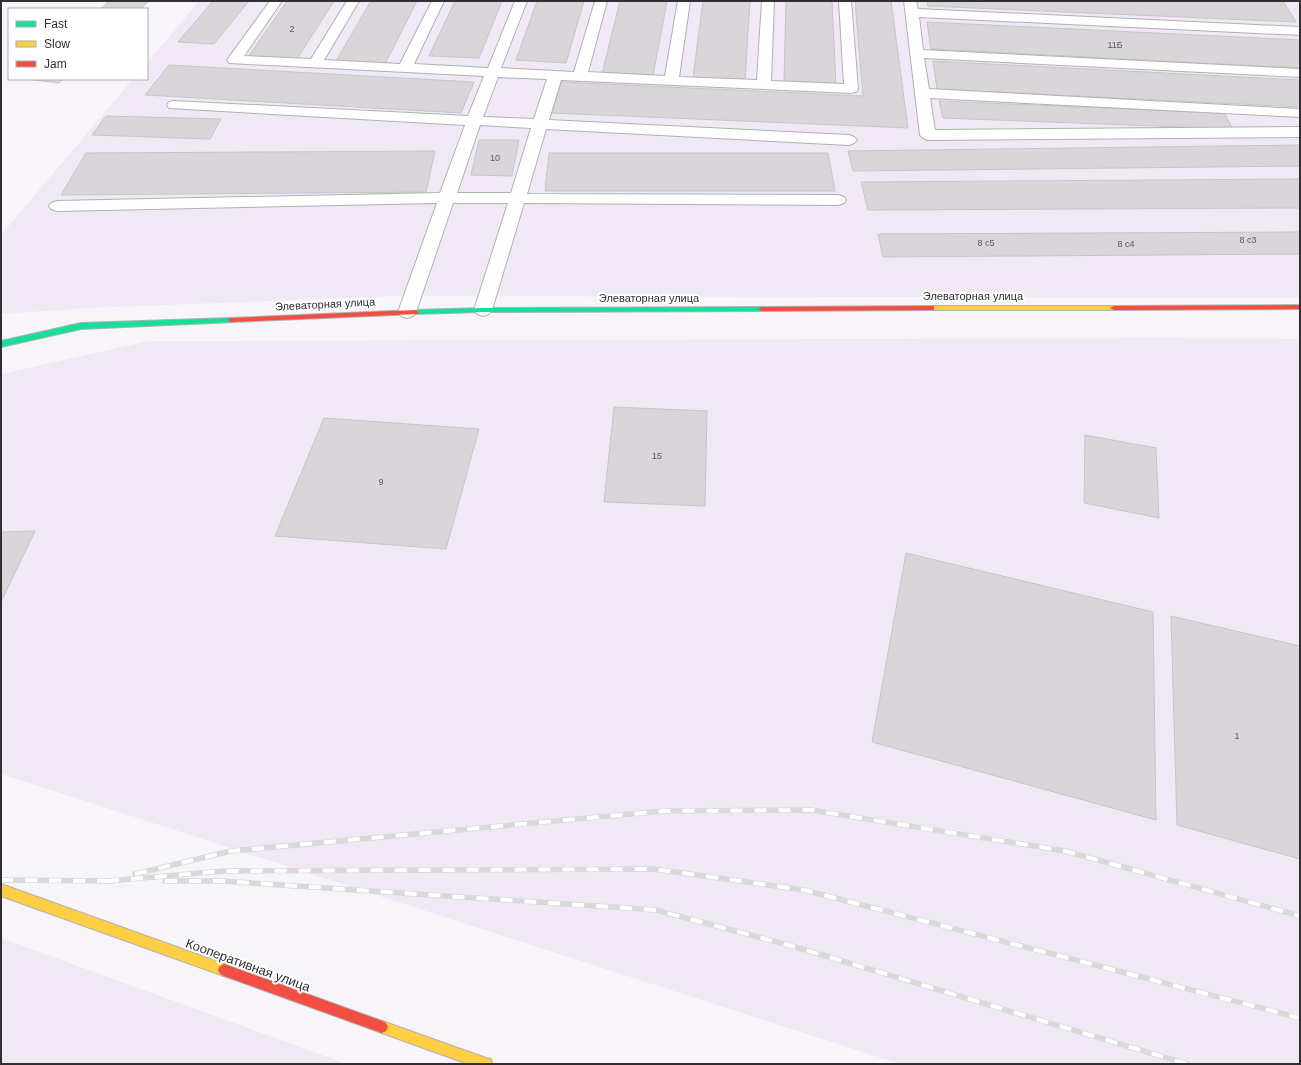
<svg xmlns="http://www.w3.org/2000/svg" width="1301" height="1065" viewBox="0 0 1301 1065" font-family="Helvetica,sans-serif">
<style>
.built{fill:#f0e9f5}
.building{fill:#d9d5d9;stroke:#c8c4c8}
.lines{fill:none;stroke-linecap:round;stroke-linejoin:round}
.lane-casing{stroke:#b2b0b4;stroke-width:2}
.fast-casing{stroke:#b2b0b4;stroke-width:2}
.slow-casing{stroke:#b2b0b4;stroke-width:2}
.jam-casing{stroke:#b2b0b4;stroke-width:2}
.lane{fill:#fefefe;fill-rule:evenodd}
.fast{fill:#16e098;fill-rule:evenodd}
.slow{fill:#ffcf43;fill-rule:evenodd}
.jam{fill:#f24e42;fill-rule:evenodd}
.rail-casing{stroke:#d9d8da;stroke-width:5.5}
.rail{stroke:#fff;stroke-width:4;stroke-dasharray:12;stroke-linecap:butt}
.labels{text-anchor:middle;dominant-baseline:central;stroke-width:4;stroke-linejoin:round;paint-order:stroke}
.number-label{font-size:9px;fill:#5b585c}
.street-label{font-size:11px;fill:#312f33;stroke:#fff}
.near-street-label{font-size:13px;fill:#312f33;stroke:#fff}
</style>
<rect width="100%" height="100%" fill="#f8f5fa"/>
<g class="built">
<polygon points="199,1 1300,1 1300,298 398,296 88,308 1,314 1,235 133,79 147,79 147,63"/>
<polygon points="1165,338 1300,339 1300,1064 900,1064 1,774 1,374 148,341"/>
<polygon points="1,938 347,1064 1,1064"/>
</g>
<g class="building">
<polygon points="109,1 149,1 140,9 100,9"/>
<polygon points="213,1 249,1 214,44 178,42"/>
<polygon points="287,1 334,1 297,59 248,57"/>
<polygon points="371,1 417,1 385,64 336,61"/>
<polygon points="455,1 502,1 479,58 429,56"/>
<polygon points="537,1 584,1 566,63 516,60"/>
<polygon points="620,1 667,1 653,76 602,74"/>
<polygon points="703,1 750,1 745,80 693,78"/>
<polygon points="786,1 832,1 836,86 784,83"/>
<polygon points="855,1 891,1 908,128 552,113 561,82 863,96"/>
<polygon points="927,1 1283,1 1296,22 928,6"/>
<polygon points="927,22 1300,40 1300,68 931,49"/>
<polygon points="933,61 1300,80 1300,107 937,89"/>
<polygon points="169,65 474,82 461,113 145,95"/>
<polygon points="26,79 63,79 59,83"/>
<polygon points="939,101 1224,113 1233,129 943,118"/>
<polygon points="106,116 221,119 210,139 92,135"/>
<polygon points="479,140 519,140 512,176 471,175"/>
<polygon points="1300,145 1300,166 853,171 848,151"/>
<polygon points="435,151 426,192 61,195 86,153"/>
<polygon points="549,153 828,153 835,191 545,191"/>
<polygon points="1300,179 1300,208 868,210 861,182"/>
<polygon points="1300,232 1300,254 883,257 878,234"/>
<polygon points="614,407 707,411 705,506 604,502"/>
<polygon points="324,418 479,429 446,549 275,536"/>
<polygon points="1085,435 1156,448 1159,518 1084,503"/>
<polygon points="35,531 1,602 1,532"/>
<polygon points="906,553 1153,612 1156,820 872,742"/>
<polygon points="1171,616 1300,646 1300,859 1177,825"/>
</g>
<g class="lines">
<defs>
<g id="lane">
<path d="M270,1H282L244,56L311,59L347,1H359L324,60L400,64L432,1H444L414,64L488,68L515,1H527L501,68L574,72L595,1H607L588,72L665,76L678,1H690L679,77L757,80L762,1H774L771,81L844,84L839,1H851L858,89L856,92L851,93L561,80L549,120L849,135L854,137L857,140L854,143L849,145L546,129L527,194L838,195L844,197L846,200L844,203L838,205L524,203L492,310L489,314L483,316L477,314L474,310L508,203H453L416,312L413,316L407,318L401,316L398,312L437,203L57,211L51,209L49,206L51,203L57,201L440,193L465,125L169,108L167,105L169,102L174,101L468,116L484,76L229,63L227,60ZM498,77L547,79L534,119L483,117ZM480,125L531,128L511,193H457Z"/>
<polygon points="904,1 916,1 918,9 1300,27 1300,35 919,17 923,50 1300,69 1300,77 924,58 929,89 1300,109 1300,117 930,98 935,130 1300,127 1300,137 928,140 923,138 920,135"/>
</g>
<g id="fast">
<polygon points="762,307 765,307 765,311 483,312 415,314 411,312 415,310 483,308"/>
<polygon points="231,318 234,318 234,322 81,329 1,347 1,341 81,323"/>
</g>
<g id="slow">
<polygon points="928,306 1114,306 1118,308 1114,310 928,310"/>
<polygon points="1,884 224,964 228,966 230,970 228,974 224,976 1,896"/>
<polygon points="382,1021 486,1058 491,1059 492,1064 468,1064 382,1033 378,1031 376,1027 378,1023"/>
</g>
<g id="jam">
<polygon points="1300,305 1300,309 1114,310 1110,308 1114,306"/>
<polygon points="931,306 934,306 934,310 762,311 758,309 762,307"/>
<polygon points="415,310 419,312 418,314 231,322 227,320 231,318"/>
<polygon points="224,964 382,1021 386,1023 388,1027 386,1031 382,1033 224,976 220,974 218,970 220,966"/>
</g>
</defs>
<use href="#lane" class="lane-casing"/>
<use href="#fast" class="fast-casing"/>
<use href="#slow" class="slow-casing"/>
<use href="#jam" class="jam-casing"/>
<use href="#lane" class="lane"/>
<use href="#fast" class="fast"/>
<use href="#slow" class="slow"/>
<use href="#jam" class="jam"/>
<defs>
<g id="rail">
<polyline points="135,874 231,851 663,811 811,810 1065,851 1300,916"/>
<polyline points="1,880 113,881"/>
<polyline points="107,881 224,871 654,869 804,890 1300,1018"/>
<polyline points="165,881 222,881 656,910 792,946 1187,1064"/>
</g>
</defs>
<use href="#rail" class="rail-casing"/>
<use href="#rail" class="rail"/>
</g>
<g class="labels">
<g class="number-label">
<text x="292" y="29">2</text>
<text x="1115" y="45">11Б</text>
<text x="495" y="158">10</text>
<text x="1248" y="240">8 с3</text>
<text x="986" y="243">8 с5</text>
<text x="1126" y="244">8 с4</text>
<text x="657" y="456">15</text>
<text x="381" y="482">9</text>
<text x="1237" y="736">1</text>
</g>
<g class="street-label">
<text x="973" y="296">Элеваторная улица</text>
<text x="649" y="298">Элеваторная улица</text>
<text transform="translate(325 304) rotate(-3)">Элеваторная улица</text>
</g>
<g class="near-street-label">
<text transform="translate(248 965) rotate(20)">Кооперативная улица</text>
</g>
</g>
<rect width="1301" height="1065" fill="none" stroke="#312f33" stroke-width="4"/>
<rect x="8" y="8" width="140" height="72" fill="#ffffff" stroke="#adacad"/>
<rect x="16" y="21" width="20" height="6" fill="#16e098" stroke="#adacad"/>
<text x="44" y="28" font-size="12" fill="#312f33">Fast</text>
<rect x="16" y="41" width="20" height="6" fill="#ffcf43" stroke="#adacad"/>
<text x="44" y="48" font-size="12" fill="#312f33">Slow</text>
<rect x="16" y="61" width="20" height="6" fill="#f24e42" stroke="#adacad"/>
<text x="44" y="68" font-size="12" fill="#312f33">Jam</text>
</svg>
